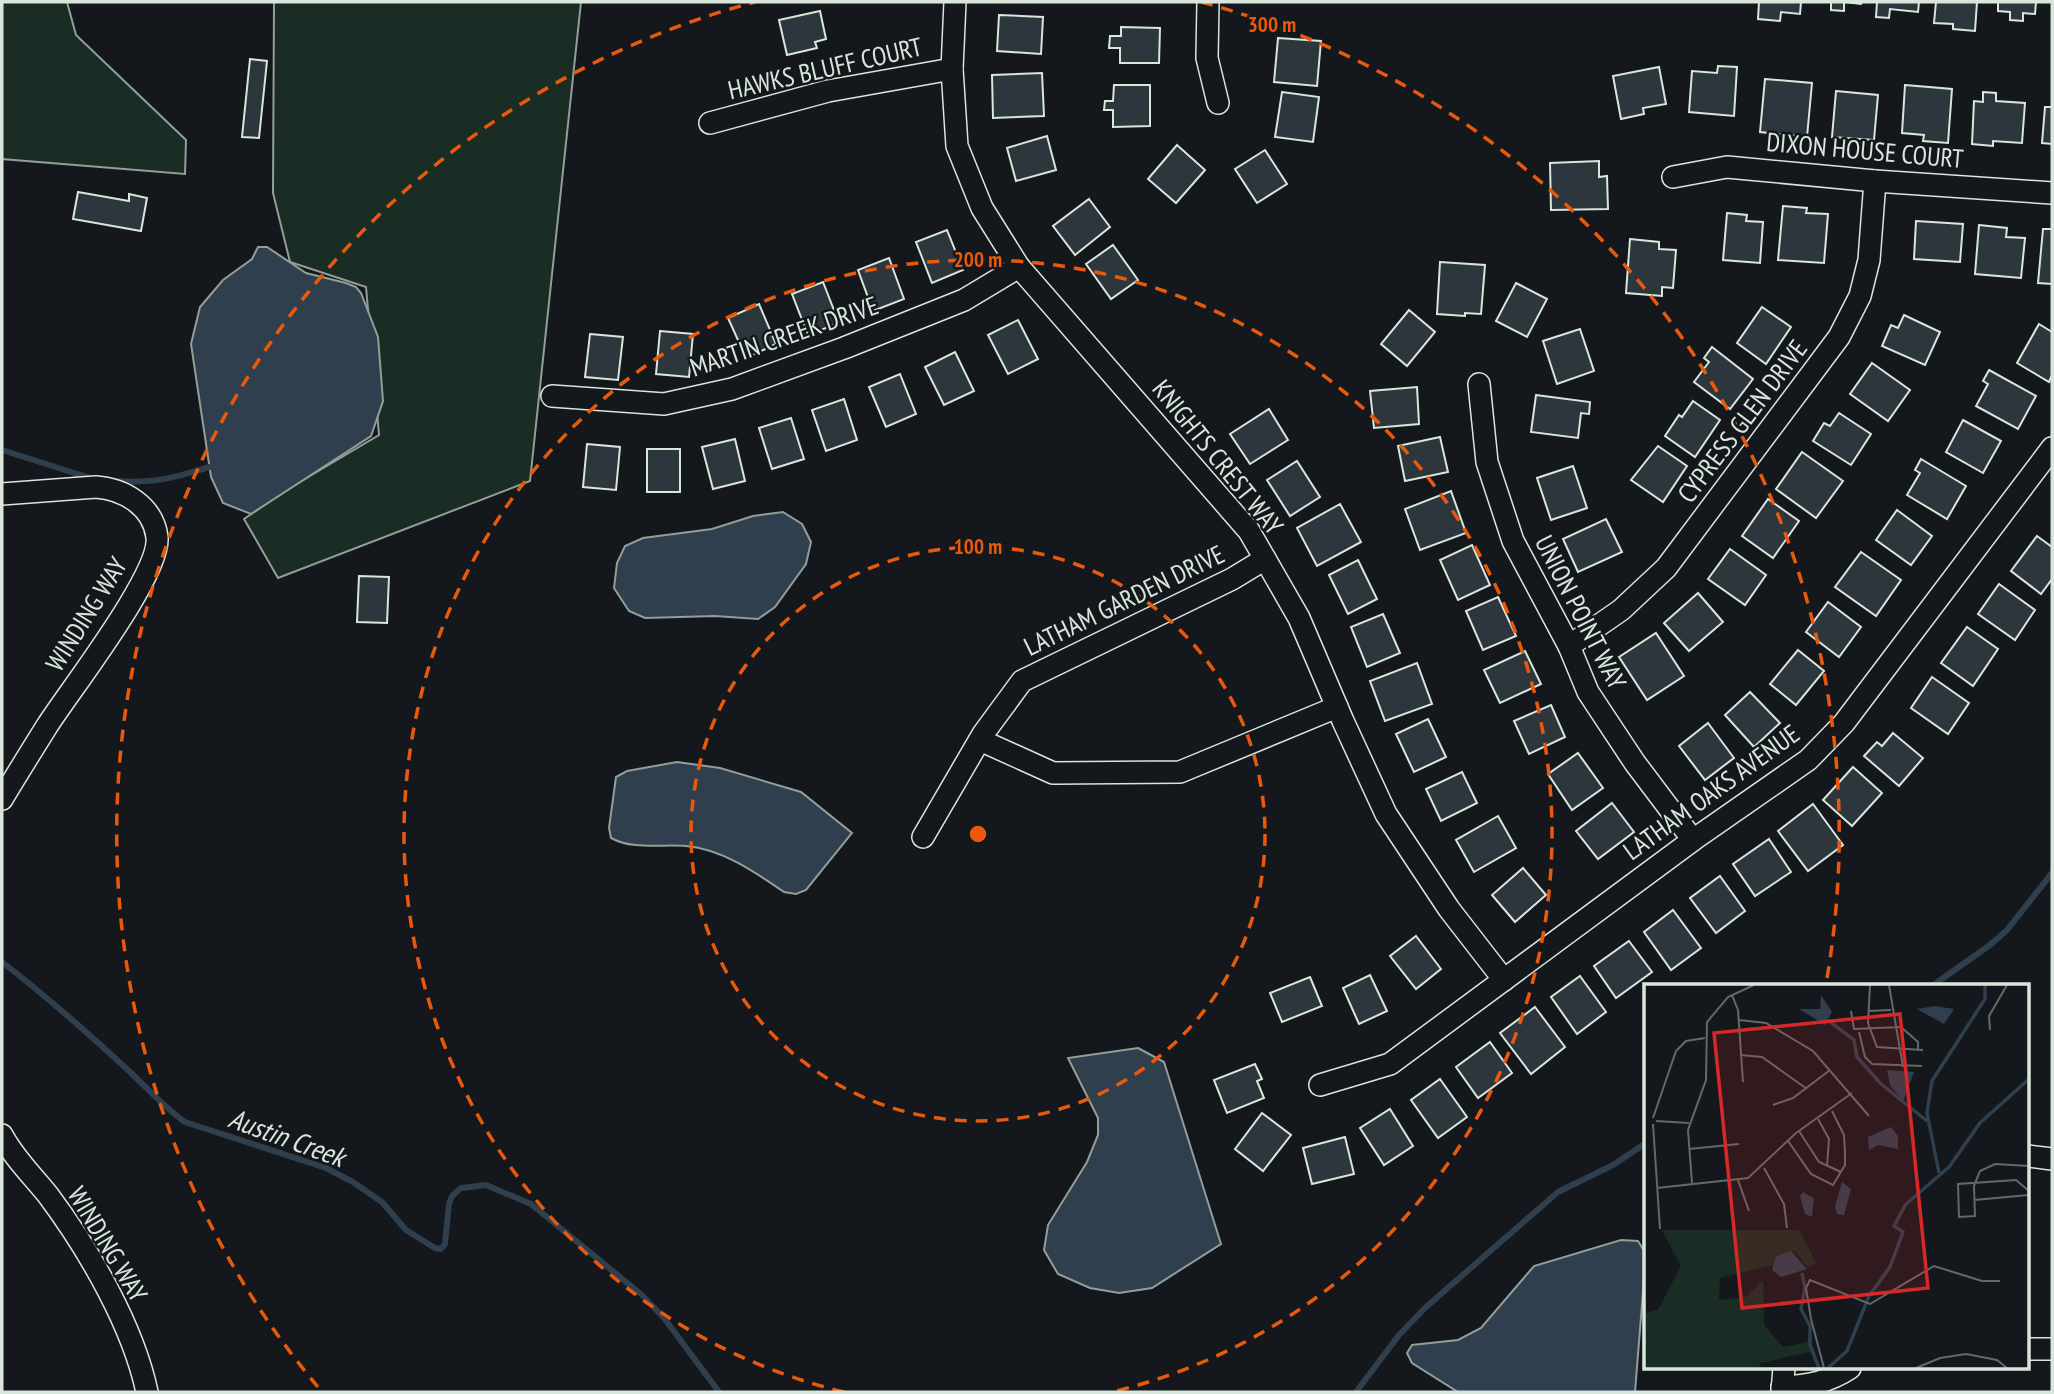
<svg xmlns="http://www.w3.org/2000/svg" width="2054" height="1394" viewBox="0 0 2054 1394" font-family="'PT Sans Narrow',sans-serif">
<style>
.green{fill:#1a2d24;stroke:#939e99;stroke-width:2}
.water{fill:#2f3f4d;stroke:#939e99;stroke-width:2}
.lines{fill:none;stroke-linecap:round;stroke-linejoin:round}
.stream{stroke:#2f3f4d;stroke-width:6}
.building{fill:#2c363c;stroke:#d8e6dc;stroke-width:2}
.minor-casing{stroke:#d8e6dc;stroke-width:24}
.minor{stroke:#14181c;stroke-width:21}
.ring{fill:none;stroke:#e8590c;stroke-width:3.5;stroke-dasharray:12 9}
.labels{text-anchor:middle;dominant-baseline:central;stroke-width:5;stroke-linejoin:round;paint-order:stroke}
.street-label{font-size:26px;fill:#d8e6dc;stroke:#14181c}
.water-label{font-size:28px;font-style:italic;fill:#d8e6dc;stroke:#14181c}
.inset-river{fill:none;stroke:#2f3f4d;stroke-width:3.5}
.inset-road{fill:none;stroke:#626a69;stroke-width:2}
.view{fill:#d62828;fill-opacity:0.15;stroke:#d62828;stroke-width:3.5}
.inset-edge{fill:none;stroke:#d8e6dc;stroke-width:3.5}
.centre{fill:#e8590c;stroke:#14181c;stroke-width:3.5}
.ring-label{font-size:21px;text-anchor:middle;font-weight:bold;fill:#e8590c;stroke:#14181c;stroke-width:5;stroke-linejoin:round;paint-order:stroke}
</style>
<rect width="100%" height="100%" fill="#14181c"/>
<g class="green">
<polygon points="2,2 67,2 76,35 186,140 185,174 2,159"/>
<polygon points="274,2 581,2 530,481 278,578 244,519 283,492 379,435 366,287 290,262 273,193"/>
</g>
<g class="water">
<polygon points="258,247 267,247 306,273 346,283 356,287 361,293 378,337 383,401 371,436 251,514 223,503 211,477 191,344 200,307 223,280 252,259"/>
<polygon points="783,512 802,524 811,542 806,564 775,607 758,619 715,616 645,618 629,611 614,588 617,563 625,546 643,538 712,529 753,516"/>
<path d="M677,762L720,768L801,792L852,833L806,890L796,894L784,892C755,872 722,849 686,846C661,844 633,850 611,838L609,828L616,777L627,771Z"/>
<polygon points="1138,1048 1164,1062 1221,1244 1152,1288 1119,1293 1090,1288 1058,1274 1044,1250 1048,1225 1087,1162 1098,1135 1098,1118 1068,1058"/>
<polygon points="1621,1240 1638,1241 1646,1254 1635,1392 1458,1392 1412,1363 1407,1353 1412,1345 1458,1340 1481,1328 1534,1266"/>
</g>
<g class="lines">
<g class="stream">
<polyline points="2,450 93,479"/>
<path d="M114,481C156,484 177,477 216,465"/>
<path d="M2,962C46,996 88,1033 129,1071C148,1089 164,1107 185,1122L326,1168L353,1182L382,1202L406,1230L435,1248L441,1249L445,1244L449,1204L452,1196L461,1188L486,1185L531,1204L642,1295L664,1318L719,1392"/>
<polyline points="1932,986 1990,945 2007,930 2052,873"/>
<polyline points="1356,1392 1399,1335 1426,1307 1558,1192 1613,1165 1646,1143"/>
</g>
</g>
<g class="building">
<polygon points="1759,2 1801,2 1800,14 1781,12 1780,21 1758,19"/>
<polygon points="1831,2 1862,2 1861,4 1844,2 1844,11 1831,10"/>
<polygon points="1877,2 1919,2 1918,12 1890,9 1889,18 1876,17"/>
<polygon points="1936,2 1977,2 1975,31 1953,29 1953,24 1934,23"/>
<polygon points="1998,2 2036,2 2035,14 2023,13 2023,21 2010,20 2010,12 1998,11"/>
<polygon points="820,11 826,39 815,42 817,48 787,55 779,20"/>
<polygon points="999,15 1043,17 1041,54 997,51"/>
<polygon points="1121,27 1160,28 1159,63 1120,63 1120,48 1109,48 1110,36 1121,36"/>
<polygon points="1278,38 1321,41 1317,86 1274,82"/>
<polygon points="250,59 267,61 259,138 242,137"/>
<polygon points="1718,66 1737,67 1734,116 1689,112 1692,71 1717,73"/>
<polygon points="1659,67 1666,104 1643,108 1644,114 1621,119 1613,76"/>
<polygon points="1042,73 1044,116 993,118 992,75"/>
<polygon points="1765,79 1812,83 1807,137 1760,132"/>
<polygon points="1114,85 1150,85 1150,126 1113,127 1113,110 1104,110 1105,101 1113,101"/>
<polygon points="1905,85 1952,89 1948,143 1923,141 1924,135 1902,133"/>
<polygon points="1836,91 1878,95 1874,140 1832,137"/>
<polygon points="1282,92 1319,97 1313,142 1275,137"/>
<polygon points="1983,92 1996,93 1996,101 2025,103 2022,143 1993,141 1993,146 1972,144 1974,101 1983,102"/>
<polygon points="2045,107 2052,107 2052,144 2042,143"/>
<polygon points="1047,136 1056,170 1016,181 1007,148"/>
<polygon points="1177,145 1205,170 1176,203 1148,179"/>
<polygon points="1265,150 1287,184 1257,203 1235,169"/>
<polygon points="1599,161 1599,177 1607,176 1608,209 1551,210 1550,163"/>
<polygon points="78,192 129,201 129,194 147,198 141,231 73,219"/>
<polygon points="1089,199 1110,227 1075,255 1053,226"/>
<polygon points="1783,206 1807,208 1806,213 1828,214 1824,263 1778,260"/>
<polygon points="1727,213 1747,215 1746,221 1763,222 1760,263 1723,260"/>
<polygon points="1916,221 1963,224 1960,262 1914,259"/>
<polygon points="1979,225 2007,228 2006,237 2025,238 2021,278 1975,274"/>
<polygon points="2043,229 2052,229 2052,284 2038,283"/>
<polygon points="947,230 963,270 932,283 916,242"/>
<polygon points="1630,239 1659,242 1659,249 1676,250 1673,288 1662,287 1662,296 1626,293"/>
<polygon points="1113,245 1138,280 1111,299 1086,264"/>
<polygon points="889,258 904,299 873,311 858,270"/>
<polygon points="1440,262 1485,265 1481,314 1465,313 1465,316 1437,314"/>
<polygon points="823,282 839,323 808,335 792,294"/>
<polygon points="1516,283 1547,299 1527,337 1496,321"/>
<polygon points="759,304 776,344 746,358 728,318"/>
<polygon points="1762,307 1791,327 1766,364 1737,343"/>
<polygon points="1409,310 1435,332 1407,366 1381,344"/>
<polygon points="1904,315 1940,332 1925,365 1882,346 1891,325 1898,328"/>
<polygon points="1018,320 1038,359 1008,374 988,335"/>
<polygon points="2039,324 2052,332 2052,375 2049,382 2017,363"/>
<polygon points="1580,329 1594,371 1557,384 1543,341"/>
<polygon points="660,331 693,334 689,377 656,374"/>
<polygon points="590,334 623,337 618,380 585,377"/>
<polygon points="1712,347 1753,379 1730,409 1694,382 1709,362 1704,358"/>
<polygon points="955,352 974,391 944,405 925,367"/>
<polygon points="1872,363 1910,390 1888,421 1850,394"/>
<polygon points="1989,370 2036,396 2018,429 1976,406 1988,384 1983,381"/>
<polygon points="900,374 916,414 886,427 869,387"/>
<polygon points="1417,387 1419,424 1374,428 1370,391"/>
<polygon points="1536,395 1590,402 1589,414 1581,413 1578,438 1531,432"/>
<polygon points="844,399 857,440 826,451 812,410"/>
<polygon points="1693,401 1720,420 1695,457 1665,436 1679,415 1682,417"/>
<polygon points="1269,409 1288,440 1250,464 1230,434"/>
<polygon points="1839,413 1871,434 1851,465 1813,441 1824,423 1830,426"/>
<polygon points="791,418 804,459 772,469 759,428"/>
<polygon points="1963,420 2001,441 1983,473 1946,452"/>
<polygon points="1440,437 1448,472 1405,481 1398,446"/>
<polygon points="735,439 745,481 713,489 702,447"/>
<polygon points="587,444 620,447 616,490 583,487"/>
<polygon points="1658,446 1687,466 1663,502 1631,480"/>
<rect x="647" y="449" width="33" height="43"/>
<polygon points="1802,452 1843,481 1816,518 1776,489"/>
<polygon points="1921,459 1966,486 1947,519 1907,495 1920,473 1915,470"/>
<polygon points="1297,461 1320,497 1290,516 1267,480"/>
<polygon points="1573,466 1587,508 1551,520 1537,478"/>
<polygon points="1451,491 1466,533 1420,550 1405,509"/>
<polygon points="1768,499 1799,521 1773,558 1742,536"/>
<polygon points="1340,504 1361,542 1317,566 1297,528"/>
<polygon points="1897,510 1932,536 1911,565 1876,540"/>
<polygon points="1606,519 1622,552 1578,572 1563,539"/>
<polygon points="2037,536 2052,547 2052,579 2041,594 2011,571"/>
<polygon points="1472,545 1490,585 1458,600 1440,560"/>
<polygon points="1730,549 1766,575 1745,605 1708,579"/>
<polygon points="1861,552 1901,580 1876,616 1835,587"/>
<polygon points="1358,560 1377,599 1348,614 1329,575"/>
<polygon points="359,576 389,577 387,623 357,622"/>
<polygon points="1999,584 2035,610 2015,640 1978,614"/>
<polygon points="1698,593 1723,622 1689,651 1664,623"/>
<polygon points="1498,597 1516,636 1483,650 1466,611"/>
<polygon points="1828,602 1861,627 1839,657 1806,632"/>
<polygon points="1383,614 1400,653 1367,667 1351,627"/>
<polygon points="1967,627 1998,649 1973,686 1941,663"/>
<polygon points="1656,633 1684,676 1647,700 1619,657"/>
<polygon points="1798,650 1824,671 1796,705 1770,684"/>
<polygon points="1525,651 1541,684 1500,703 1484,670"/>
<polygon points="1417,663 1432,704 1385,721 1370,681"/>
<polygon points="1932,677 1969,703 1948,734 1911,708"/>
<polygon points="1750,692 1780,723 1754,747 1725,715"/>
<polygon points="1551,705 1565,737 1529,754 1514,721"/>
<polygon points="1428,719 1446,757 1414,772 1396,734"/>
<polygon points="1708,723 1734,758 1705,780 1679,746"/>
<polygon points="1893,733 1923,758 1899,786 1864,756 1877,742 1882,746"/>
<polygon points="1578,753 1603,788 1572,810 1548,774"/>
<polygon points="1853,767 1882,793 1852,826 1823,800"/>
<polygon points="1462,772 1477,803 1441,821 1426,789"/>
<polygon points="1612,803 1634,832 1598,859 1576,831"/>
<polygon points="1813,804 1843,845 1808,871 1778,831"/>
<polygon points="1498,816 1516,848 1474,872 1456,840"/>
<polygon points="1769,839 1791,872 1755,896 1733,864"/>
<polygon points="1523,868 1546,895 1515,922 1492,895"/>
<polygon points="1720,876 1745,911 1716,933 1690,898"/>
<polygon points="1673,910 1701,948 1671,970 1644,932"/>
<polygon points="1416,936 1441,969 1416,989 1390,956"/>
<polygon points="1629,941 1652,972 1616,998 1594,966"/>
<polygon points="1370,975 1387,1011 1359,1024 1343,988"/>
<polygon points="1580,976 1606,1012 1577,1034 1551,997"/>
<polygon points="1310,977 1322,1006 1282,1022 1270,993"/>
<polygon points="1535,1007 1565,1047 1531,1074 1500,1033"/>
<polygon points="1490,1042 1512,1073 1478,1098 1456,1067"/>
<polygon points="1255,1064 1262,1079 1257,1081 1264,1098 1227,1113 1214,1080"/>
<polygon points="1440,1079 1467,1117 1438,1138 1411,1100"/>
<polygon points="1390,1109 1413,1146 1384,1165 1360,1128"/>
<polygon points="1262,1113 1291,1135 1263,1171 1235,1149"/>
<polygon points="1345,1137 1354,1174 1312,1184 1303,1148"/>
</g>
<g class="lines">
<defs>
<g id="minor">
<polyline points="955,2 952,69 957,146 982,208 1019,267 1249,531 1299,618 1343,721 1386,814 1449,909 1504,980"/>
<polyline points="1208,2 1207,58 1218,103"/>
<polyline points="710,123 828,91 952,69"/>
<polyline points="1673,177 1727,167 1875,181 2052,193"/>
<polyline points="1479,384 1487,462 1513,541 1569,646 1588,692 1635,763 1693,840"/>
<polyline points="552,396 664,404 732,389 844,348 964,300 1019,267"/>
<path d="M2,494L96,487C124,489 153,506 157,537C161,574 70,690 47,726C32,750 17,774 2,799"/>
<polyline points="1569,646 1621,610 1666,568 1839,337 1860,296 1869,260 1875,181"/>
<polyline points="980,740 1053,773 1180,772 1337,707"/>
<polyline points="923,837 983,734 1022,681 1232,579 1265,559"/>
<polyline points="1320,1085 1390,1064 1693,840 1808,760 1844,723 2052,448"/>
<path d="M2,1135C14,1158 32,1175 48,1195C89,1250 133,1326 147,1392"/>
<polyline points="2028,1156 2052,1159"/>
<polyline points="2028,1349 2052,1349"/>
<path d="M1782,1387C1808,1386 1829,1382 1850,1368"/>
<polyline points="1782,1392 1784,1368"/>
</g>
</defs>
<use href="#minor" class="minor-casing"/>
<use href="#minor" class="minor"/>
</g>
<g class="ring">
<circle cx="978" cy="834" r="287"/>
<path d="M844 1392A574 574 0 1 1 1112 1392"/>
<path d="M318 1387A861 861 0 0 1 755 2M1201 2A861 861 0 0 1 1826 984"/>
</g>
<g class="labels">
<g class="street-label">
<text transform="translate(825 68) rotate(-13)">HAWKS BLUFF COURT</text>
<text transform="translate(1865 150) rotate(5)">DIXON HOUSE COURT</text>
<text transform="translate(784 336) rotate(-19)">MARTIN CREEK DRIVE</text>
<text transform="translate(1742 421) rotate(-53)">CYPRESS GLEN DRIVE</text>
<text transform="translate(1218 457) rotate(51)">KNIGHTS CREST WAY</text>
<text transform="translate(1124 600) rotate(-26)">LATHAM GARDEN DRIVE</text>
<text transform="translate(1581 612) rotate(63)">UNION POINT WAY</text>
<text transform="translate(86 614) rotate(-58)">WINDING WAY</text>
<text transform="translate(1711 792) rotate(-36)">LATHAM OAKS AVENUE</text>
<text transform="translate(108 1244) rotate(59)">WINDING WAY</text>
</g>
<g class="water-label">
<text transform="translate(287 1137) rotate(20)">Austin Creek</text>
</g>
</g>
<g transform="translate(1644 984)">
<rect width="385" height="385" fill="#14181c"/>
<path d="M18,246H155L172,278L164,284L151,267L132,271L129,281L76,294L75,316L102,313L119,296L120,341L139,363L164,358L167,368L116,379L115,384H0L2,329L14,326L37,282Z" fill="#1a2d24"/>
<path d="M177,11L188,28L181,41L155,25H176ZM291,22L310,25L300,40L273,25ZM243,86L270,88L259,117L246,101ZM247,143L254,152V165L234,161L225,166L224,153ZM198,198L207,205L200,231L193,230L191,222ZM159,208L170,214L168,233L161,230L156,212ZM147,267L163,285L137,293L128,286L132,272Z" fill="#2f3f4d"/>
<path class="inset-river" d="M185,37L210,56L213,73L236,99L283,137M295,189L283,129L288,97L341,15V1M158,289L161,304L157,325L166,342V361L175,384M184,384L203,367L225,312L246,283L259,248L250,242L262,220L305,183L336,139L385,95"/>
<path class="inset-road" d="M226,1L224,39L233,63L279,66M245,1L259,83M88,11L94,26L99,98M207,27L210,45L257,43L274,58V66M224,27L247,26M95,36L122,39L169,67L225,132M346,46L345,32L363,1M215,48L221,73L228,80L278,82M96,71L118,73L163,105M129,121L149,114L186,86M9,134L32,67L42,57L61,54M174,135L185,155L183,182M12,137L45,139M9,140L16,245M155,147L175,178L197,188M144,157L167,190L189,201L201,181V168L200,151L188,127M45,165L95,160M120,184L140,220L143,244M94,196L105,227M48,199L44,146L62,96L63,38L84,13L110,1M13,204L104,194L152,149L208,109M330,216L385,211M331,232L315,233L314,200L372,196L385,207M331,233L330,202L336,187L351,180L385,182M180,384L167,335L162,304L166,296L226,320L290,282L338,297H356M272,384L296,374L322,370L353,376L363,384"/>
<path class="view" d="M256,30L284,304L98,324L70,49Z"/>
<rect width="385" height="385" class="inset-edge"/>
</g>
<circle cx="978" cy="834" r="10" class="centre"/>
<g class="ring-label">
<text x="1272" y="32">300 m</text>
<text x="978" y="267">200 m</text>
<text x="978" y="554">100 m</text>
</g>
<rect width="2054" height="1394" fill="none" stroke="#d8e6dc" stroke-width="7"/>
</svg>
